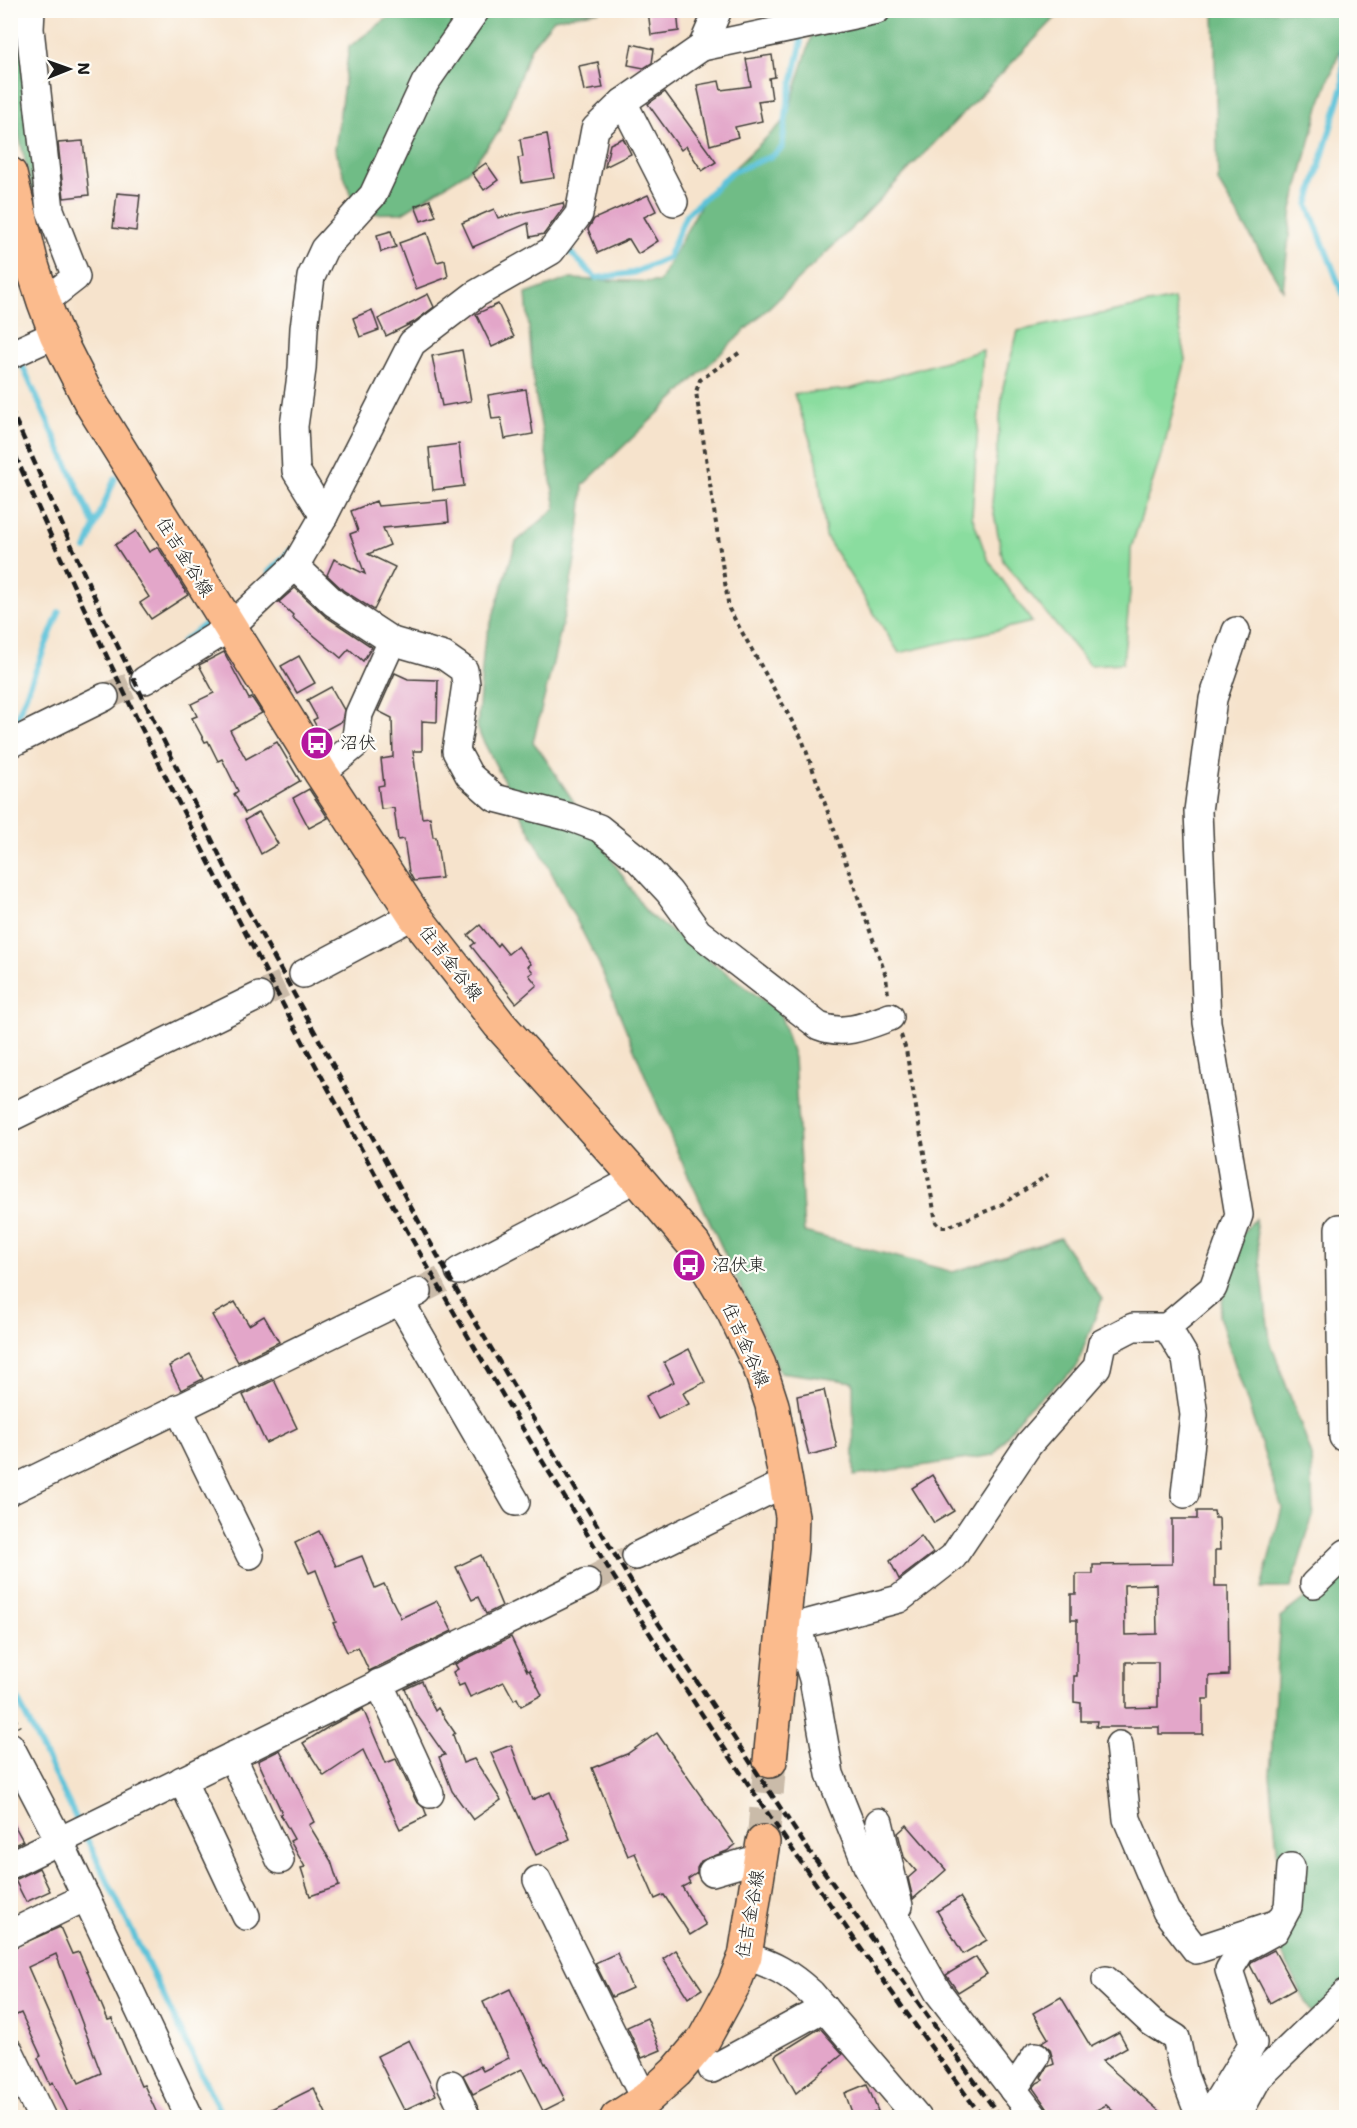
<svg xmlns="http://www.w3.org/2000/svg" width="1357" height="2128" viewBox="0 0 1357 2128" font-family="'Shantell Sans','Klee One',sans-serif">
<style>
.green{fill:#8add9f;stroke:#537c5e;stroke-width:1.5}
.forest{fill:#6fbc86;stroke:#466c51;stroke-width:1.5}
.lines{fill:none;stroke-linecap:round;stroke-linejoin:round}
.stream{stroke:#5cc2d9;stroke-width:6}
.building{fill:#e3a6c9;fill-rule:evenodd}
.minor-tunnel{stroke:#cabba9;stroke-width:27;stroke-dasharray:27 14;stroke-linecap:butt}
.major-tunnel{stroke:#cabba9;stroke-width:33;stroke-dasharray:33 16;stroke-linecap:butt}
.minor-casing{stroke:#3d3a36;stroke-width:30}
.major-casing{stroke:#3d3a36;stroke-width:36}
.path{stroke:#3d3a36;stroke-width:4;stroke-dasharray:4.5 4.5;stroke-linecap:butt}
.minor{stroke:#fff;stroke-width:27}
.major{stroke:#fbbb8d;stroke-width:33}
.rail{stroke:#1c1c1c;stroke-width:4.5;stroke-dasharray:9 4.5;stroke-linecap:butt}
.labels{text-anchor:middle;dominant-baseline:central;stroke-width:4.5;stroke-linejoin:round;paint-order:stroke}
.street-label{font-size:18px;fill:#1c1c1c;stroke:#fdfcf7}
.poi-label{font-size:18px;fill:#1c1c1c;stroke:#fdfcf7;text-anchor:start}
</style>
<rect width="100%" height="100%" fill="#fdfcf7"/>
<filter id="ink" filterUnits="userSpaceOnUse"><feTurbulence type="fractalNoise" baseFrequency=".0167" numOctaves="2"/><feDisplacementMap in="SourceGraphic" scale="12" xChannelSelector="R" yChannelSelector="G"/><feConvolveMatrix kernelMatrix="1 2 1 2 8 2 1 2 1" color-interpolation-filters="sRGB"/></filter>
<filter id="wash" filterUnits="userSpaceOnUse"><feTurbulence type="fractalNoise" baseFrequency=".008" numOctaves="4" result="noise"/><feDisplacementMap in="SourceGraphic" scale="24" xChannelSelector="R" yChannelSelector="G"/><feGaussianBlur stdDeviation="1.35" result="paint"/><feColorMatrix in="noise" values="0 0 0 0 0 0 0 0 0 0 0 0 0 0 0 0 0 1.4 0 .05"/><feComposite in="paint" operator="in"/></filter>
<g filter="url(#wash)">
<rect width="100%" height="100%" fill="#f6e3cc"/>
<g class="green">
<polygon points="1174,299 1186,359 1164,447 1131,548 1130,593 1123,663 1089,665 1003,561 992,503 1003,387 1018,331"/>
<polygon points="983,350 972,516 987,558 1032,622 899,653 826,537 817,460 794,394 850,389"/>
</g>
<g class="forest">
<polygon points="11,11 26,11 42,193 32,190 11,102"/>
<polygon points="397,11 600,11 554,19 531,47 499,132 467,172 402,213 357,214 335,149 349,47"/>
<path d="M881,11H1062L854,226L583,485C579,572 554,658 533,742L541,752L647,913L780,1013L794,1058L804,1232L953,1272L1060,1238L1102,1299L1076,1368L1024,1411L994,1455L854,1476L853,1382L780,1372L674,1145L598,962L477,729L484,645L516,542L556,508L534,387L526,294L568,279L659,282L706,195L786,119L812,35Z"/>
<polygon points="1214,11 1346,11 1346,26 1343,42 1319,107 1292,209 1283,290 1218,182"/>
<polygon points="1255,1219 1270,1341 1311,1453 1313,1515 1291,1588 1261,1588 1282,1508 1219,1316 1237,1238"/>
<polygon points="1346,1563 1346,1984 1312,2014 1275,1939 1278,1859 1270,1775 1280,1617 1343,1569"/>
</g>
<g class="lines">
<g class="stream">
<polyline points="1343,10 1343,86 1308,205 1346,302"/>
<polyline points="569,251 596,278 633,273 668,258 686,215 732,172 772,156 782,148 788,101 801,45 800,34"/>
<polyline points="19,358 95,526 86,549"/>
<polyline points="95,526 115,478"/>
<polyline points="269,572 291,550"/>
<polyline points="182,642 213,619"/>
<polyline points="10,723 16,720 59,612"/>
<polyline points="10,1684 79,1824"/>
<polyline points="85,1835 223,2118"/>
</g>
</g>
<g id="blocks">
<g class="building">
<polygon points="648,10 677,10 679,31 651,35"/>
<polygon points="632,44 654,49 652,63 644,68 628,65"/>
<polygon points="772,55 775,77 769,78 772,99 758,101 762,121 735,127 738,137 710,145 697,85 719,81 721,90 751,86 746,59"/>
<polygon points="598,62 603,88 584,91 579,66"/>
<polygon points="665,92 716,162 702,171 686,146 681,150 648,104"/>
<polygon points="547,134 554,178 522,183 518,158 523,157 520,139"/>
<polygon points="623,138 631,154 605,167 610,144"/>
<polygon points="83,141 89,195 64,198 58,143"/>
<polygon points="486,163 498,180 484,190 472,173"/>
<polygon points="117,193 140,195 136,231 113,228"/>
<polygon points="648,195 656,211 644,217 658,241 638,254 629,239 598,253 588,229 594,219"/>
<polygon points="430,200 436,216 421,221 415,206"/>
<polygon points="563,203 564,207 544,234 530,237 528,223 473,247 462,223 494,209 498,218"/>
<polygon points="391,231 396,247 381,252 377,235"/>
<polygon points="427,233 437,262 445,260 448,277 416,289 399,243"/>
<polygon points="428,294 434,307 414,322 386,336 378,319"/>
<polygon points="498,304 514,337 492,347 476,314"/>
<polygon points="372,310 379,330 360,337 353,318"/>
<polygon points="462,350 471,401 442,406 432,356"/>
<polygon points="526,389 533,434 505,439 501,418 492,419 488,395"/>
<polygon points="459,444 464,486 433,490 429,448"/>
<polygon points="447,500 449,522 383,528 390,545 368,554 395,567 374,610 344,591 327,575 334,559 365,574 350,534 358,531 351,511 376,501 378,506"/>
<polygon points="136,531 149,552 158,547 188,595 151,619 140,603 149,597 115,545"/>
<polygon points="295,588 325,616 372,647 363,661 349,649 341,658 292,617 293,615 279,602"/>
<polygon points="224,652 249,699 252,698 262,713 230,730 246,759 277,742 300,781 245,813 234,794 238,791 222,759 218,761 208,741 205,742 192,718 197,716 191,704 214,693 199,665"/>
<polygon points="299,656 315,683 297,693 281,666"/>
<polygon points="395,673 408,679 438,680 437,722 422,721 422,751 413,751 422,818 430,817 433,837 436,837 442,878 414,881 409,872 404,839 398,840 394,808 381,809 378,786 384,785 381,759 393,757 392,718 378,711"/>
<polygon points="331,687 344,710 342,721 320,733 313,720 317,718 307,700"/>
<polygon points="309,789 328,818 309,828 293,798"/>
<polygon points="259,812 278,844 261,854 245,820"/>
<polygon points="480,925 497,946 499,943 508,954 518,946 531,964 528,966 533,972 529,975 537,985 516,1003 471,946 475,943 468,935"/>
<polygon points="235,1302 249,1325 264,1316 279,1342 238,1362 212,1315"/>
<polygon points="689,1349 705,1382 683,1393 689,1404 658,1419 646,1396 674,1382 664,1362"/>
<polygon points="190,1355 203,1379 181,1390 169,1366"/>
<polygon points="274,1380 297,1428 266,1443 243,1395"/>
<polygon points="824,1390 837,1448 809,1455 801,1423 797,1396"/>
<polygon points="932,1475 954,1511 934,1523 912,1488"/>
<path d="M1197,1511H1214L1215,1518H1219L1220,1550H1215V1586H1228L1229,1675L1209,1676V1699H1203V1734H1159V1727H1096L1097,1721H1081V1703L1074,1702V1676H1077V1620H1071V1594H1076V1574H1093V1565L1172,1564V1519H1197ZM1156,1584L1157,1634L1125,1635L1124,1585ZM1126,1662H1158V1707L1126,1708Z"/>
<polygon points="319,1531 336,1566 362,1556 375,1588 384,1584 401,1618 437,1601 452,1631 369,1671 358,1647 347,1652 333,1623 336,1622 316,1570 309,1573 295,1543"/>
<polygon points="921,1536 933,1553 899,1579 890,1561"/>
<polygon points="481,1555 502,1606 486,1614 478,1597 472,1600 456,1567"/>
<polygon points="511,1637 527,1671 529,1670 542,1695 521,1706 517,1698 514,1700 504,1682 470,1697 464,1684 459,1686 453,1672 458,1669 455,1664"/>
<polygon points="422,1681 435,1711 438,1708 455,1733 453,1735 463,1763 474,1759 501,1800 473,1820 452,1791 439,1757 445,1755 414,1711 405,1689"/>
<polygon points="363,1709 386,1763 396,1759 416,1801 424,1808 427,1816 400,1829 363,1750 324,1776 303,1743 330,1726"/>
<polygon points="657,1733 735,1845 727,1851 701,1861 697,1868 697,1873 688,1879 690,1883 682,1887 706,1925 690,1935 664,1895 655,1899 635,1853 628,1856 592,1768 627,1754"/>
<polygon points="511,1745 532,1800 550,1792 570,1839 536,1855 491,1753"/>
<polygon points="280,1750 314,1822 309,1825 331,1861 339,1886 310,1896 301,1868 305,1867 290,1841 294,1839 280,1814 282,1813 258,1761"/>
<polygon points="10,1817 23,1841 10,1847"/>
<polygon points="907,1825 946,1870 913,1899 908,1878 916,1871 904,1857 898,1833"/>
<polygon points="39,1868 50,1891 26,1902 15,1880"/>
<polygon points="960,1897 987,1940 963,1954 937,1911"/>
<path d="M60,1927L72,1954L79,1952L108,2020L112,2019L141,2086L144,2085L159,2118H83L81,2111L70,2117L53,2082L50,2084L38,2058L41,2056L21,2013L10,2018V1949ZM56,1954L101,2073L79,2083L28,1967Z"/>
<polygon points="676,1950 702,1989 688,1998 663,1959"/>
<polygon points="1274,1950 1295,1989 1270,2003 1250,1965 1253,1961"/>
<polygon points="617,1953 632,1988 612,1997 595,1963"/>
<polygon points="976,1957 987,1974 958,1992 946,1975"/>
<polygon points="510,1989 545,2064 546,2063 565,2100 543,2111 522,2069 473,2094 463,2075 480,2066 483,2071 509,2058 483,2002"/>
<polygon points="1061,1997 1091,2047 1119,2032 1127,2047 1102,2061 1167,2118 1121,2118 1106,2105 1082,2118 1050,2118 1047,2108 1033,2088 1037,2083 1043,2080 1041,2077 1047,2067 1054,2064 1050,2049 1042,2042 1048,2038 1033,2013"/>
<polygon points="647,2018 661,2050 642,2058 627,2027"/>
<polygon points="820,2028 843,2054 796,2093 775,2056"/>
<polygon points="409,2040 436,2095 404,2110 377,2056"/>
<polygon points="867,2084 878,2111 861,2118 854,2118 845,2093"/>
<polygon points="314,2088 328,2118 253,2118"/>
</g>
</g>
</g>
<g filter="url(#ink)">
<use href="#blocks" fill-opacity="0" stroke="#3d3a36" stroke-width="1.5"/>
<g class="lines">
<g class="minor-tunnel">
<polyline points="105,697 145,680"/>
<polyline points="259,996 303,974"/>
<polyline points="418,1292 459,1271"/>
<polyline points="587,1582 636,1556"/>
</g>
<polyline class="major-tunnel" points="763,1842 770,1761"/>
<defs>
<g id="minor">
<polyline points="31,10 30,29 50,210 76,277 44,302"/>
<polyline points="702,47 877,10"/>
<polyline points="623,102 674,202"/>
<polyline points="10,355 56,334"/>
<polyline points="324,516 296,471 294,426 302,369 304,328 311,277 324,249 373,195 425,83 476,10"/>
<polyline points="295,566 334,603 392,641"/>
<polyline points="145,680 229,628 295,566 324,516 412,343 476,294 551,251 579,214 595,129 623,102 702,47 718,10"/>
<polyline points="10,744 105,697"/>
<path d="M321,773L355,745L359,714L392,641L444,656L464,670L466,684L456,751L469,775L495,798L569,817L599,828L639,860L669,892L698,932L819,1026C844,1036 866,1026 890,1017"/>
<polyline points="303,974 414,915"/>
<polyline points="10,1118 259,996"/>
<polyline points="1346,1228 1339,1228 1343,1437 1346,1437"/>
<polyline points="459,1271 637,1178"/>
<polyline points="400,1301 516,1502"/>
<polyline points="1167,1327 1213,1288 1239,1215 1207,1022 1198,811 1213,699 1236,631"/>
<polyline points="178,1408 250,1555"/>
<polyline points="10,1491 418,1292"/>
<polyline points="636,1556 787,1482"/>
<polyline points="1314,1584 1346,1553"/>
<polyline points="783,1625 797,1626 813,1679 830,1774 867,1866 938,1992 1035,2118"/>
<polyline points="797,1626 899,1599 953,1557 1029,1444 1097,1367 1102,1343 1133,1327 1167,1327 1186,1359 1194,1415 1185,1494"/>
<polyline points="379,1683 430,1794"/>
<polyline points="1119,1745 1127,1819 1166,1911 1196,1950 1278,1923"/>
<polyline points="10,1746 59,1840 190,2118"/>
<polyline points="232,1756 280,1860"/>
<polyline points="182,1780 246,1916"/>
<polyline points="879,1822 899,1906"/>
<polyline points="10,1865 587,1582"/>
<polyline points="712,1872 760,1858"/>
<polyline points="537,1880 645,2100"/>
<polyline points="10,1934 86,1897"/>
<path d="M745,1956C773,1964 789,1973 811,1993L918,2118"/>
<polyline points="1106,1980 1151,2022 1176,2038 1184,2075 1195,2104 1207,2117"/>
<polyline points="10,2052 42,2118"/>
<polyline points="712,2069 824,2008"/>
<polyline points="451,2084 467,2118"/>
<polyline points="1013,2090 1036,2056"/>
<polyline points="1207,2118 1253,2043 1229,1970 1242,1949 1275,1931 1288,1907 1291,1867"/>
<polyline points="1236,2118 1258,2078 1346,1993"/>
</g>
<g id="major">
<polyline points="10,174 32,265 44,302 56,334 92,405 321,773 414,915 499,1024 637,1178 694,1245 733,1311 759,1365 772,1405 792,1516 791,1548 770,1761"/>
<polyline points="617,2118 645,2100 676,2072 704,2039 734,1984 745,1956 763,1842"/>
</g>
</defs>
<use href="#minor" class="minor-casing"/>
<use href="#major" class="major-casing"/>
<g class="path">
<polyline points="739,353 700,380 696,392 729,609 802,739 886,976 888,995"/>
<polyline points="901,1035 906,1050 936,1222 941,1227 947,1227 999,1206 1048,1175"/>
<polyline points="10,1710 19,1727"/>
</g>
<use href="#minor" class="minor"/>
<use href="#major" class="major"/>
<g class="rail">
<polyline points="10,408 104,618 232,881 458,1293 633,1585 805,1845 1001,2118"/>
<path d="M10,443C88,625 177,803 269,978C478,1375 716,1757 983,2118"/>
</g>
</g>
</g>
<defs>
<symbol id="bus-disc" viewBox="-11 -11 22 22"><circle r="9.5" fill="#b5179e" stroke="#fdfcf7"/><path d="M-5-6H5V4H4V6H2V4H-2V6H-4V4H-5ZM-3.5-4V0h7V-4ZM-3.5 1.2v1.5H-2V1.2ZM2 1.2v1.5H3.5V1.2Z" fill="#fff"/></symbol>
</defs>
<g fill-rule="evenodd">
<use href="#bus-disc" x="298" y="724" width="38" height="38"/>
<use href="#bus-disc" x="670" y="1246" width="38" height="38"/>
</g>
<g class="labels">
<g class="street-label">
<text transform="translate(185 557) rotate(58)">住吉金谷線</text>
<text transform="translate(451 963) rotate(52)">住吉金谷線</text>
<text transform="translate(746 1345) rotate(66)">住吉金谷線</text>
<text transform="translate(750 1914) rotate(-80)">住吉金谷線</text>
</g>
<g class="poi-label">
<text x="340" y="743">沼伏</text>
<text x="712" y="1265">沼伏東</text>
</g>
</g>
<rect width="1357" height="2128" fill="none" stroke="#fdfcf7" stroke-width="36"/>
<g transform="translate(69 69) rotate(89)" stroke="#fdfcf7" stroke-width="4.5" paint-order="stroke">
<path d="M0-4.5L10 22L0 15L-10 22Z" fill="#1c1c1c"/>
<text y="-9" font-size="16" font-weight="bold" text-anchor="middle" fill="#1c1c1c">N</text>
</g>
</svg>
